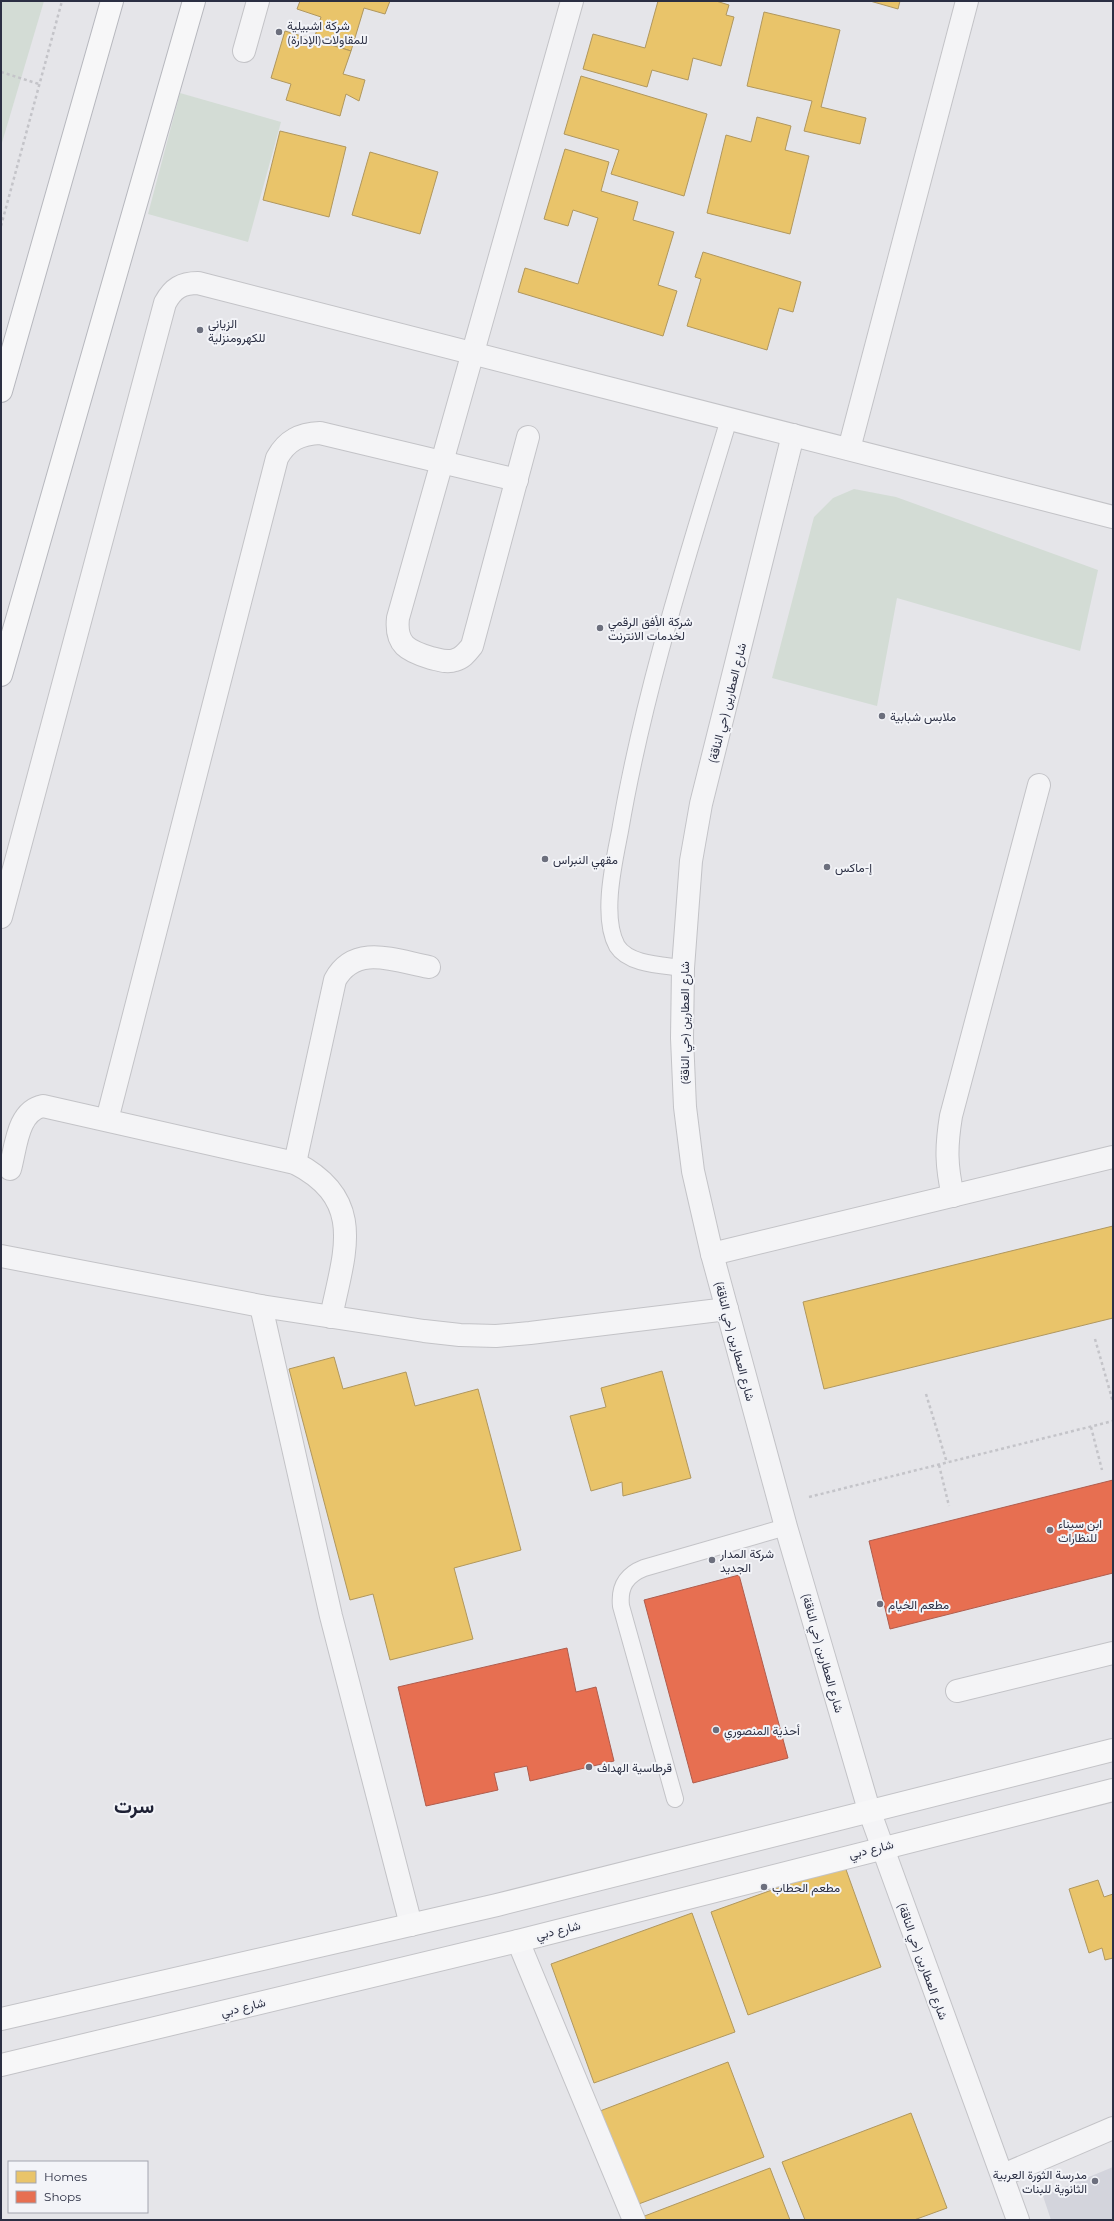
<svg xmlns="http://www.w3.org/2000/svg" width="1114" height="2221" viewBox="0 0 1114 2221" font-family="Montserrat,Vazirmatn,sans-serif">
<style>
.built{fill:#d3d4dc}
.green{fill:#d3dcd5}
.homes{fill:#e9c46a;stroke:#b0975e}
.shops{fill:#e76f51;stroke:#af5c4d}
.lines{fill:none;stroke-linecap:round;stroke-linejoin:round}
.lane-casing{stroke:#c3c3c7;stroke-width:18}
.street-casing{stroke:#c3c3c7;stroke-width:24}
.secondary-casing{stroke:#c3c3c7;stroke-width:24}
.highway-casing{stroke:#b7b8be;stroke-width:24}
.path{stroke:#c4c4c9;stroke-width:2.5;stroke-dasharray:3 3;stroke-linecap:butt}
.lane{stroke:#f4f4f6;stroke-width:16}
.street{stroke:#f4f4f6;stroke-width:22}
.secondary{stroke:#f7f7f8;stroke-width:22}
.highway{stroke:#f7f7f8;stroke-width:22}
.poi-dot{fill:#6c6f7d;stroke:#f3f4f8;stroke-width:1.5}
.labels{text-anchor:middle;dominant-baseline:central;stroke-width:4;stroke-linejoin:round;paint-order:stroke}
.poi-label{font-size:12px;fill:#2b2f43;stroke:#f3f4f8;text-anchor:start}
.street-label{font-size:12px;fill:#2b2f43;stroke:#f3f4f8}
.town-label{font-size:20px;font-weight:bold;fill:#1d2034;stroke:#f3f4f8}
</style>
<rect width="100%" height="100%" fill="#e5e5e9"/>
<polygon class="built" points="1113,2167 1113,2220 1051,2220 1043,2196"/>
<g class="green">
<polygon points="1,1 44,1 1,146"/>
<polygon points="180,93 281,122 248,242 148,214"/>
<polygon points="854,489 896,497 1098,570 1080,651 897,598 877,706 772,678 814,517 833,498"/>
</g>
<g class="homes">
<polygon points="300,1 390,1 385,14 364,8 351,51 314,39 321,17 297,9"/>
<polygon points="658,1 716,1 729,5 726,15 734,17 721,66 693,58 688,80 652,70 647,87 583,69 593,34 645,48"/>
<polygon points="870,1 900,1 898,9"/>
<polygon points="764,12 840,30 821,107 866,118 860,144 804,131 812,101 747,86"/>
<polygon points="285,31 351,51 343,74 365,80 359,101 346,94 340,116 286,100 291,84 271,78"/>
<polygon points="581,76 707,114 684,196 611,174 619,150 564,134"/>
<polygon points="757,117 791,126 785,150 809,156 790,234 707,213 726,135 751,142"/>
<polygon points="280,131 346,147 329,217 263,200"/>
<polygon points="565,149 609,162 601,191 638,202 633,220 674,232 658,285 677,291 663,336 518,292 525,268 578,284 598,218 573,210 568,226 544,219"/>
<polygon points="370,152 438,172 420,234 352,215"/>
<polygon points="703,252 801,282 793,312 779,308 767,350 687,326 701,279 695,277"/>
<polygon points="1113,1226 1113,1318 824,1389 803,1302"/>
<polygon points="334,1357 343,1389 406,1372 415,1406 478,1389 521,1550 454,1568 473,1639 390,1660 373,1594 350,1600 289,1369"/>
<polygon points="662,1371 691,1478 623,1496 622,1482 591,1491 570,1416 606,1407 601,1388"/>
<polygon points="844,1864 881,1967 748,2015 711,1912"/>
<polygon points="1098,1880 1104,1897 1113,1894 1113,1958 1105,1960 1102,1948 1089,1953 1069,1889"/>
<polygon points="692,1913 735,2032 594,2083 551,1964"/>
<polygon points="728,2062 764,2157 636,2205 600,2111"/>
<polygon points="911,2113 947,2208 914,2220 805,2220 782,2162"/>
<polygon points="770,2168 790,2220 643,2220 642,2217"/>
</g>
<g class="shops">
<polygon points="1113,1480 1113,1573 890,1629 869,1541"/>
<polygon points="739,1575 788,1758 693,1783 644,1600"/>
<polygon points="567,1648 576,1692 596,1687 614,1761 530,1781 527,1766 494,1773 498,1790 426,1806 398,1687"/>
</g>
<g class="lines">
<defs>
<g id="lane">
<path d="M683,968C663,965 629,965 617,946C601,917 614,862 620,831C644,690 688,555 729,419"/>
<path d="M675,1799L621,1606C619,1587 626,1575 644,1568L786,1527"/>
</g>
<g id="street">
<polyline points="244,51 258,1"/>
<polyline points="793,435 701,804 691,861 683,968 682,1038 685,1107 693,1171 712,1254 786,1527 869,1810 1018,2220"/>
<path d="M528,437L472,646C467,652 463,658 455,660C447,663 440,660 431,658C408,651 395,645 398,618L572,1"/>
<polyline points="849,449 967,1"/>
<path d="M1,917L165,303C173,288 182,283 198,283L1113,517"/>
<path d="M107,1120L277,458C287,440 300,434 320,433L517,480"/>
<path d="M295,1163L335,980C355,943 396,961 429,967"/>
<path d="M10,1169C16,1148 17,1111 43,1106L295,1163C367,1200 344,1253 331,1317"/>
<path d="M953,1196C946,1165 946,1147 951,1116L1039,785"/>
<polyline points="712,1254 1113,1157"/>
<polyline points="1,1256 261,1306 424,1331 460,1335 496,1336 530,1333 727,1309"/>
<polyline points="261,1306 331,1616 411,1925"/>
<polyline points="957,1691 1113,1653"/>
<polyline points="518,1941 634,2220"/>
<polyline points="1003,2175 1113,2128"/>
</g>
<g id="secondary">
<polyline points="1,2019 497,1905 1113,1750"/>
<polyline points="1,2065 518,1941 1113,1790"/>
</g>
<g id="highway">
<polyline points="1,391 112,1"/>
<polyline points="1,675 194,1"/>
</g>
</defs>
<use href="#lane" class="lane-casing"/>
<use href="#street" class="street-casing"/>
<use href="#secondary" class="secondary-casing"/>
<use href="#highway" class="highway-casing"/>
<g class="path">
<polyline points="1,72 39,84"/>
<polyline points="1,226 62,1"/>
<polyline points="1095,1339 1113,1402"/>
<polyline points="926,1394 947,1463"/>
<polyline points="1091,1427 1102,1470"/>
<polyline points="939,1465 949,1506"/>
<polyline points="809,1497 1113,1421"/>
</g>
<use href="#lane" class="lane"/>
<use href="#street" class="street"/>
<use href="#secondary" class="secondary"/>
<use href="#highway" class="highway"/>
</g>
<g class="poi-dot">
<circle cx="279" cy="32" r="4"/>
<circle cx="200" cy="330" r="4"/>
<circle cx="600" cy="628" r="4"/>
<circle cx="882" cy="716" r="4"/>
<circle cx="545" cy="859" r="4"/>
<circle cx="827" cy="867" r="4"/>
<circle cx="1050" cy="1530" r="4"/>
<circle cx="712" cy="1560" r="4"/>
<circle cx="880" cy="1604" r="4"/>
<circle cx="716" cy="1730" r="4"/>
<circle cx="589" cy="1767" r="4"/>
<circle cx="764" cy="1887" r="4"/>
<circle cx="1095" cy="2181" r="4"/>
</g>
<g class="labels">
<g class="poi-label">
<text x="287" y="25">شركة اشبيلية<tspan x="287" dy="14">للمقاولات(الإدارة)</tspan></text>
<text x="208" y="323">الزياني<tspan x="208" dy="14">للكهرومنزلية</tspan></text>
<text x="608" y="621">شركة الأفق الرقمي<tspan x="608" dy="14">لخدمات الانترنت</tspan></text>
<text x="890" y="716">ملابس شبابية</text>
<text x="553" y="859">مقهي النبراس</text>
<text x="835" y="867">إ-ماكس</text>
<text x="1058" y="1523">ابن سيناء<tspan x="1058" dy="14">للنظارات</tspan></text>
<text x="720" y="1553">شركة المدار<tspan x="720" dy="14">الجديد</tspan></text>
<text x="888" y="1604">مطعم الخيام</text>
<text x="724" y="1730">أحذية المنصوري</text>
<text x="597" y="1767">قرطاسية الهداف</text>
<text x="772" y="1887">مطعم الحطاب</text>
<text x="1087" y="2174" text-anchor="end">مدرسة الثورة العربية<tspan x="1087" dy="14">الثانوية للبنات</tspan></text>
</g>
<g class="street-label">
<text transform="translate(727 703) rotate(-76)">شارع العطارين (حي الناقة)</text>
<text transform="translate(684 1023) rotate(-90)">شارع العطارين (حي الناقة)</text>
<text transform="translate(735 1341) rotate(75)">شارع العطارين (حي الناقة)</text>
<text transform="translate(823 1653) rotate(74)">شارع العطارين (حي الناقة)</text>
<text transform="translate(871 1849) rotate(-14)">شارع دبي</text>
<text transform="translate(558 1930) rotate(-14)">شارع دبي</text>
<text transform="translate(923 1961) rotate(70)">شارع العطارين (حي الناقة)</text>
<text transform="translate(243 2007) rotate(-14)">شارع دبي</text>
</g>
<g class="town-label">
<text x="134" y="1806">سرت</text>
</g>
</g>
<rect width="1114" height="2221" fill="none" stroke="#2b2f43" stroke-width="4"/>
<rect x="8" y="2161" width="140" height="52" fill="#f3f4f8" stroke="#a3a5b0"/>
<rect x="16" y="2171" width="20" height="12" fill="#e9c46a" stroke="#a3a5b0"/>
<text x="44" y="2181" font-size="12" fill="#2b2f43">Homes</text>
<rect x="16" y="2191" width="20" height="12" fill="#e76f51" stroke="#a3a5b0"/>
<text x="44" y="2201" font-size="12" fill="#2b2f43">Shops</text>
</svg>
